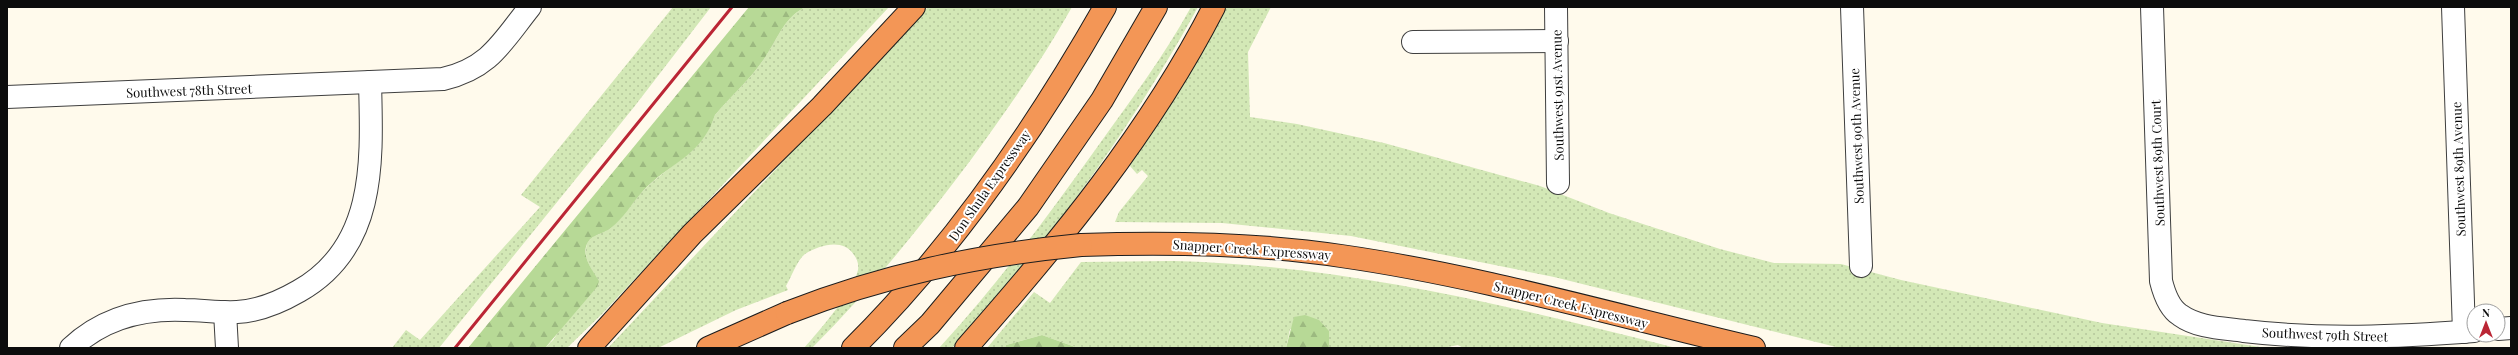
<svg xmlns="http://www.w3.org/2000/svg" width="2518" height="355" viewBox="0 0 2518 355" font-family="'Playfair Display',serif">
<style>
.grass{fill:url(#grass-dots)}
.forest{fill:url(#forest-firs)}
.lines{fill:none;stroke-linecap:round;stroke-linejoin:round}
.minor-casing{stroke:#3f3f3f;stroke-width:24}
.motorway-casing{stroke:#1d1d1d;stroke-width:24}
.minor{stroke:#fff;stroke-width:22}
.motorway{stroke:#f39656;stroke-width:22}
.rail{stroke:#bb2635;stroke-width:3}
.motorway-bridge-casing{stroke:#1d1d1d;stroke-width:24;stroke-linecap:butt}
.motorway-bridge{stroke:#f39656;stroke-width:22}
.labels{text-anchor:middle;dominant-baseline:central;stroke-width:4;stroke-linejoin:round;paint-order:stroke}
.street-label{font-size:13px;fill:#0c0c0c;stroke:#fff}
</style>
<defs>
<pattern id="grass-dots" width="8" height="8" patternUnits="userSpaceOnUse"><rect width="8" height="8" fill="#d3e8b6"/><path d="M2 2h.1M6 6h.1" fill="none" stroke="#b4c69b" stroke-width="1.8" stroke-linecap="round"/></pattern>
<pattern id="forest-firs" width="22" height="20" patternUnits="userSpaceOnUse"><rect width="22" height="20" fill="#b7d996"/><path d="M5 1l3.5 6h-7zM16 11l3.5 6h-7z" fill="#9cb980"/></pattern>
</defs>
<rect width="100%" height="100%" fill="#fffaec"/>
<g class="grass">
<polygon points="673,7 711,7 634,107 439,348 392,348 406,330 420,340 540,207 521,195"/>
<path d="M806,7H889L602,314L567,348H545L554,339L592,270C587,262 584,253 587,244C591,234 605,234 612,227C624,216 633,201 644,190C669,165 703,151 715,115C731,96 752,78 766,56C778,38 785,16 806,7Z"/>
<path d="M928,7H1072C1042,61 1006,111 970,161C920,227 870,290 812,348H804C819,331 853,292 858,270C859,264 857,259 854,255C843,238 820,245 805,254C797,260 791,278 786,286L788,290L736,310L658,348H608Z"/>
<path d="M1191,7H1198C1131,129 1047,246 952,348H939C997,285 1048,216 1098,146C1131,100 1164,56 1191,7Z"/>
<polygon points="1226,7 1271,7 1248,52 1250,117 1297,124 1384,143 1540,186 1609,213 1720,249 1774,263 1841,264 1901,280 2102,323 2267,348 1840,348 1554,277 1351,236 1222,223 1115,222 1119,212 1148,176 1142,170 1137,174 1130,166 1133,159"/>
<path d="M1173,261C1345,265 1510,306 1676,348H1463L1458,345L1443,348H1329V331L1290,329L1286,348H1078L1042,335L1006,345L1005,348H987L1034,292L1050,303L1081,262Z"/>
</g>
<g class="forest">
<path d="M749,7H806C785,16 778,38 766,56C752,78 731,96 715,115C702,156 669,163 643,191C632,203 623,219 611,228C604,234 593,234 588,242C580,255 593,271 599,281L597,287L545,348H468Z"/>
<polygon points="1305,315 1319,320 1329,331 1329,348 1286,348 1294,317"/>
<polygon points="1042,335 1078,348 1005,348 1006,345"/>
</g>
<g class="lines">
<defs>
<g id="minor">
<polyline points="1556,7 1558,183"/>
<polyline points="1852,7 1861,266"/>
<path d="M2152,7L2161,281C2164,293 2169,308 2180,315C2198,328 2223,328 2244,331C2321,340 2397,337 2474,331"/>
<polyline points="2453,7 2464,332"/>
<polyline points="1413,42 1557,41"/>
<path d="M7,97L443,79C490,68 502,42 530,7"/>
<polyline points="225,312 227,348"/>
<polyline points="2498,329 2511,328"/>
<path d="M71,348C103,318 142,308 185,310C202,310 220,313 237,312C259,311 280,302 299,291C377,247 372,160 370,82"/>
</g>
<g id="motorway">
<path d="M1081,245C1168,242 1255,243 1341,256C1481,276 1617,316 1754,348"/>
<polyline points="589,348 692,234 822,106 914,7"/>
<polyline points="708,348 787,313"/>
<path d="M853,348C954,248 1035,130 1105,7"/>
<polyline points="905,348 930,324 1028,207 1102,100 1156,7"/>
<path d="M966,348C1059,243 1150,132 1214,7"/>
</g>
</defs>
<use href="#minor" class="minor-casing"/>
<use href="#motorway" class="motorway-casing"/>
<use href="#minor" class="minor"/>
<use href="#motorway" class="motorway"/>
<polyline class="rail" points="455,348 732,7"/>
<defs>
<path id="motorway-bridge" d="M787,313C884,275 978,255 1081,245"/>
</defs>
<use href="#motorway-bridge" class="motorway-bridge-casing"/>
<use href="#motorway-bridge" class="motorway-bridge"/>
</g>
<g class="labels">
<g class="street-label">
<text transform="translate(189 90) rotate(-2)">Southwest 78th Street</text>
<text transform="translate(1557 95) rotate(-91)">Southwest 91st Avenue</text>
<text transform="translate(1856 136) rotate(-92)">Southwest 90th Avenue</text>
<text transform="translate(2157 163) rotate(-92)">Southwest 89th Court</text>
<text transform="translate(2458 169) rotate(-92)">Southwest 89th Avenue</text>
<text transform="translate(989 185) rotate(-55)">Don Shula Expressway</text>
<text transform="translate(1252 249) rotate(4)">Snapper Creek Expressway</text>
<text transform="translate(1571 304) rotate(14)">Snapper Creek Expressway</text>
<text transform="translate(2325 334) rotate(2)">Southwest 79th Street</text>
</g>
</g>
<rect width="2518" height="355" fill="none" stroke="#0c0c0c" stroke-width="16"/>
<g transform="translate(2486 323)"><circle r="19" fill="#ffffff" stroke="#9e9e9e"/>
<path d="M0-3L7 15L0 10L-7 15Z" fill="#bb2635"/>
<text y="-6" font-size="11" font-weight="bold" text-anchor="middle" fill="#0c0c0c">N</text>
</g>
</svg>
